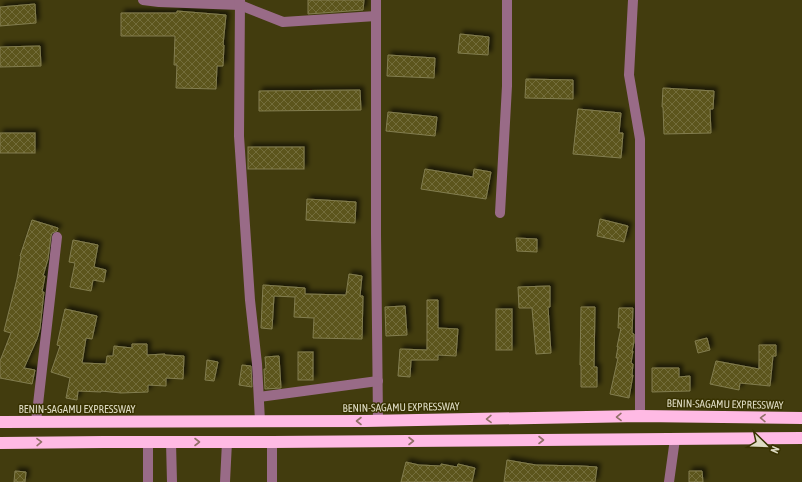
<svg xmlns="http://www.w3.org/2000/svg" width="802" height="482" viewBox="0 0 802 482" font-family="'Asap Condensed',sans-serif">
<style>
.building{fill:url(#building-cross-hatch);stroke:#827d4f;filter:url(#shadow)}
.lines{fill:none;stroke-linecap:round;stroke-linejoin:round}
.minor{stroke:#996b87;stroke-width:10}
.highway{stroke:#ffbae4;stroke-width:12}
.oneway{stroke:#926f67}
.labels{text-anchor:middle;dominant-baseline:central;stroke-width:3;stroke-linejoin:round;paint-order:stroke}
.street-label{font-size:11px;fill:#dedbc3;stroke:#383201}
</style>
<defs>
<pattern id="building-cross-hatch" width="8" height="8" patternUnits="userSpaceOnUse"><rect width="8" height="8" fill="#5c551b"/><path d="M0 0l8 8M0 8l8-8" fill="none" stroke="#736d3a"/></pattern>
<filter id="shadow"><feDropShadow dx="3.5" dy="-3.5" stdDeviation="2" flood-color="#0009"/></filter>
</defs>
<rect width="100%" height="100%" fill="#423c0e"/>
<g class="building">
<polygon points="308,0 364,0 363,10 308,14"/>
<polygon points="35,4 36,23 0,26 0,7"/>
<polygon points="177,11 226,15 223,45 224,45 223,66 217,66 216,89 176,88 177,65 174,65 175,36 121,36 121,13 177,13"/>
<polygon points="460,34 489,37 488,55 458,53"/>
<polygon points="40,46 41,66 0,67 0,47"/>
<polygon points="388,55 435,58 434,78 387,76"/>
<polygon points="526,79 573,80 573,99 525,98"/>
<polygon points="663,88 714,91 713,109 710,109 711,133 664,134 663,107 662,107"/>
<polygon points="360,90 361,110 259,111 259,91"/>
<polygon points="578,109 621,113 619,133 623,133 621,158 573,154"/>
<polygon points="388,112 437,117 435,136 386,131"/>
<rect x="0" y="133" width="35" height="20"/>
<rect x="248" y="147" width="56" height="22"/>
<polygon points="425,169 473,177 474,169 491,172 486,199 421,189"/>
<polygon points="307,199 356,202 355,223 306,220"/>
<polygon points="600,219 628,226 624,242 597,236"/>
<polygon points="32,220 58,228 57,231 52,233 51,236 48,259 43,276 45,276 42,292 44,292 40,328 37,339 24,368 35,370 32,384 0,378 0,361 11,333 4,331 17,279 21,256 20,256"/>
<polygon points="516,238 537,239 537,252 517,251"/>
<polygon points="73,240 98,245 94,267 106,270 104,282 93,280 91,291 70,287 75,263 69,262"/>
<polygon points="349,274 362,276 360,296 363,296 362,339 313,338 314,318 294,317 295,297 274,296 272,329 261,328 263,285 305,288 305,294 346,295"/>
<polygon points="550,286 550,307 548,307 551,353 536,354 532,308 519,308 518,287"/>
<polygon points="427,300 438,300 438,328 458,329 456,356 438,355 438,360 411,360 410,377 398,376 400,349 427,350"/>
<polygon points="405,306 407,335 386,336 385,307"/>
<polygon points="581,307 595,307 594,367 597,367 597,387 581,387 581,365 580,365"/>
<polygon points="619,308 633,308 632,333 634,334 634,342 632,351 633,351 631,363 633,364 632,375 633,375 629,398 610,394 618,358 616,358 618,347 617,347 621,328 618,328"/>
<polygon points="65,309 97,316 92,339 86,338 82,363 106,364 107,356 113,356 114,346 132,348 132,344 147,344 147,355 165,354 165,355 184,356 183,379 166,378 166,386 148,385 148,392 121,393 101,391 101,392 78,391 77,400 66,398 70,378 51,372 60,346 57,345"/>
<rect x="496" y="309" width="16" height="41"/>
<polygon points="707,338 710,350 698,353 695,341"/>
<polygon points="759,345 776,345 776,356 773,356 770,386 740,383 739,390 710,384 716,361 759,369"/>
<rect x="298" y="352" width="15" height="28"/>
<polygon points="279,356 281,388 265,389 264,369 266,369 265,357"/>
<polygon points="207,360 218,362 214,381 205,380"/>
<polygon points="242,365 251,366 252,387 239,385"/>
<polygon points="652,368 679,368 679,377 690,376 690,391 652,392"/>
<polygon points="507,460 536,465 582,466 597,467 595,482 504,482"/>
<polygon points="406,462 419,465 441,466 441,464 457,467 458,464 475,468 472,482 401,482"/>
<polygon points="15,471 26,472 25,482 14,482"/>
<polygon points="689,471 702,471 703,482 689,482"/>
</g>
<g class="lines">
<g class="minor">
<polyline points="143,0 159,2 240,5 283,22 376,16"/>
<polyline points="240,0 239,136 250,300 257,364 260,421"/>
<polyline points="376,0 376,234 378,420"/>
<polyline points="633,0 629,75 640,139 640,416"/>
<polyline points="500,213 507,86 507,0"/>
<polyline points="259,397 378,381"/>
<polyline points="36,422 57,237"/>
<polyline points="171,442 172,482"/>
<polyline points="148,482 148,442"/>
<polyline points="225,482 227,442"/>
<polyline points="272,482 272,442"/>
<polyline points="669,482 675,439"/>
</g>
<g class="highway">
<polyline points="0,422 365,421 640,416 802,418"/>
<polyline points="0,443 104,442 272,442 802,438"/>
</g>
</g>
<defs><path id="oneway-chevron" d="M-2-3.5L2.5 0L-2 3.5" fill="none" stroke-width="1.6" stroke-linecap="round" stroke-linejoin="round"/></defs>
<g class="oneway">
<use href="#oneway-chevron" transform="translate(619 417) rotate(179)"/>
<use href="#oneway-chevron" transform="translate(763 418) rotate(-179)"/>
<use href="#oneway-chevron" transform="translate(489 419) rotate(179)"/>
<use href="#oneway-chevron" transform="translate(359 421) rotate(180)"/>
<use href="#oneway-chevron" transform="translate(541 440)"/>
<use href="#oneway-chevron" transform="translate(411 441)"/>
<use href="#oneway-chevron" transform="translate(39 442) rotate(-1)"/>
<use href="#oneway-chevron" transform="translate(197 442)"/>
</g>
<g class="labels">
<g class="street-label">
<text transform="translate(725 404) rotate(1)">BENIN-SAGAMU EXPRESSWAY</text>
<text transform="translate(401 407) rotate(-1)">BENIN-SAGAMU EXPRESSWAY</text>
<text x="77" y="409">BENIN-SAGAMU EXPRESSWAY</text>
</g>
</g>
<g transform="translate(766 446) rotate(113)" stroke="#383201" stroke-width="3" paint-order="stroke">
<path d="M0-3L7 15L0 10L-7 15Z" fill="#dedbc3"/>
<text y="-6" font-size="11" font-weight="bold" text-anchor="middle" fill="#dedbc3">N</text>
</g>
</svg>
